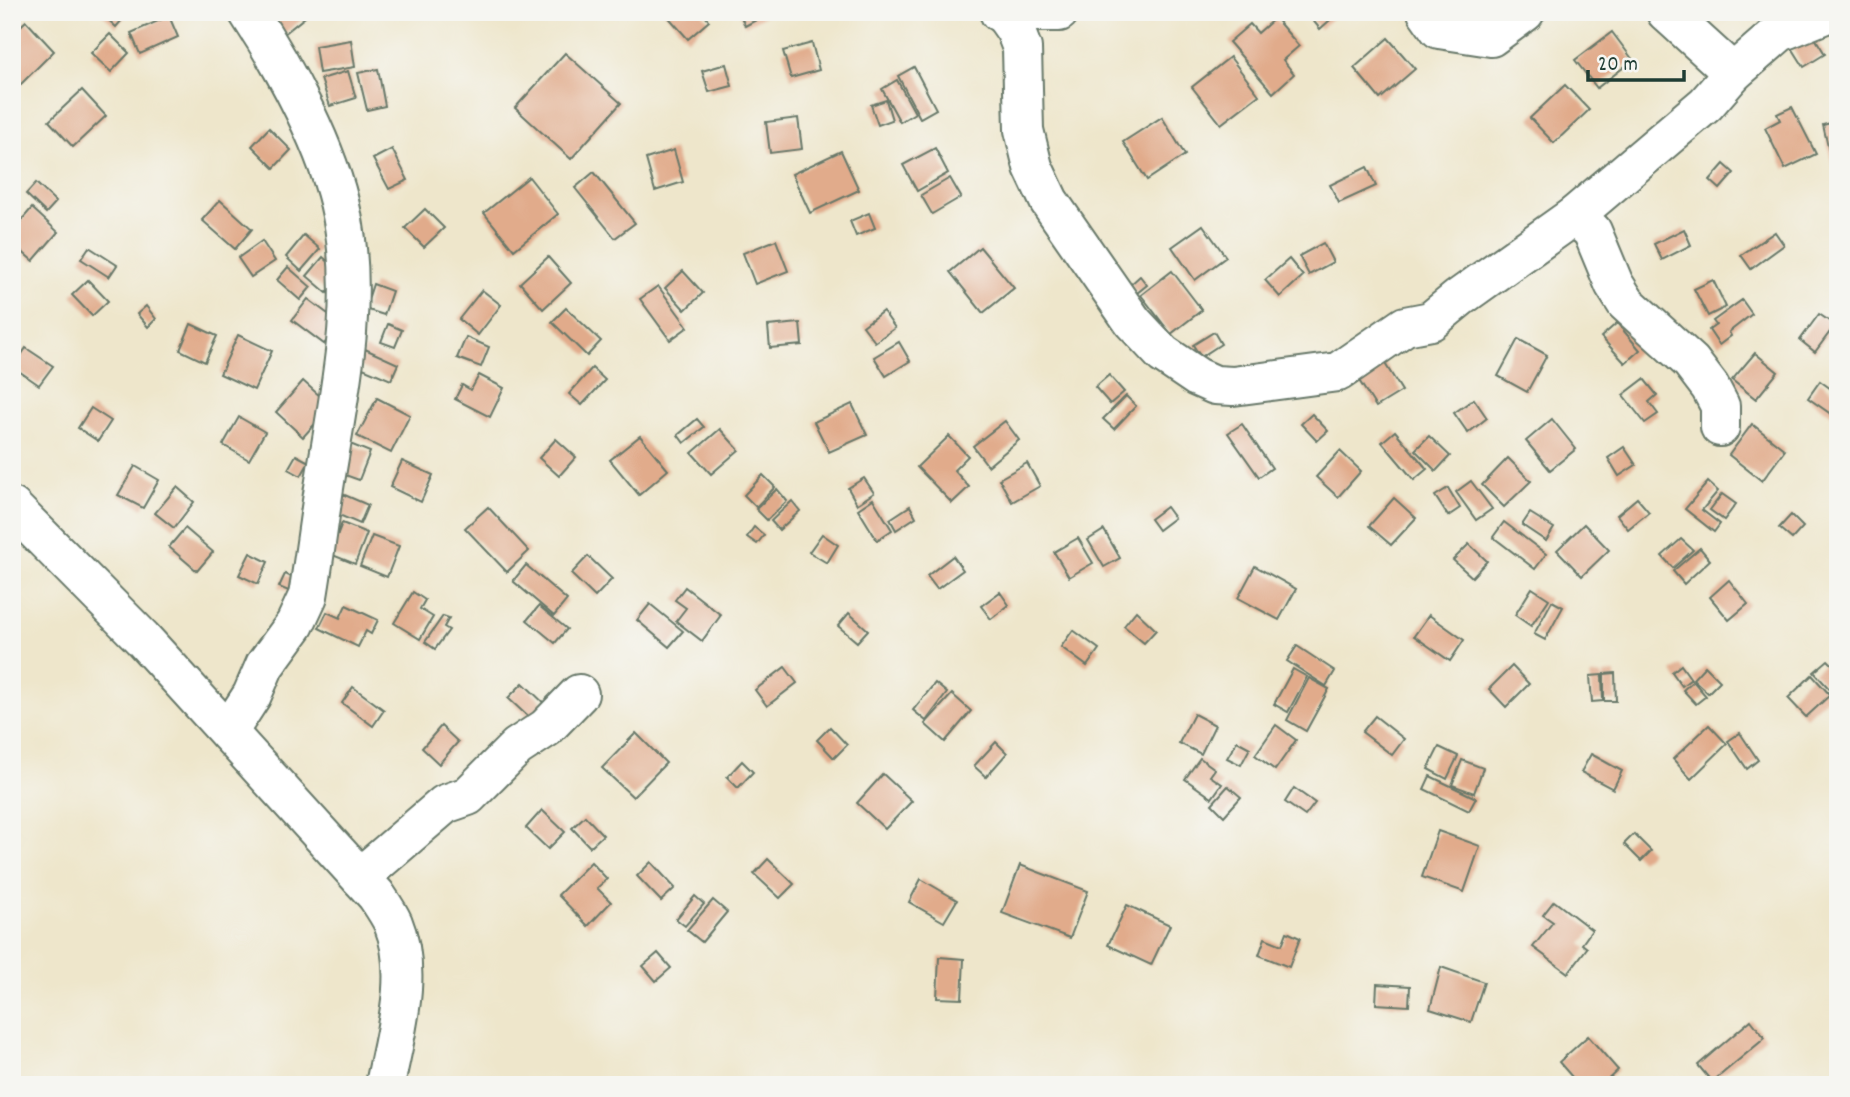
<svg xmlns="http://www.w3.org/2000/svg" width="1850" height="1097" viewBox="0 0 1850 1097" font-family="Dekko,sans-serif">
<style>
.building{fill:#e1ab8b}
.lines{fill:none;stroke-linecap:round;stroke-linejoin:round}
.minor-casing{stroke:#677869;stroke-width:42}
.minor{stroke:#fff;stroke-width:38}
</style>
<rect width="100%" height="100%" fill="#f6f6f2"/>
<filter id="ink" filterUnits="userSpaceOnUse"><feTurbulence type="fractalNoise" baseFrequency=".0143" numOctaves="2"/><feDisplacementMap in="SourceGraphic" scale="14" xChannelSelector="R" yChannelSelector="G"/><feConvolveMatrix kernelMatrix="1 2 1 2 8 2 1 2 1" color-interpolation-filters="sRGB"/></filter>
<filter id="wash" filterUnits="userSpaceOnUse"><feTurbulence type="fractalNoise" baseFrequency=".00686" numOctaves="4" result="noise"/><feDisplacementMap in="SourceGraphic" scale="28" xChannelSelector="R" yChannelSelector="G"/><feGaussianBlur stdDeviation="1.57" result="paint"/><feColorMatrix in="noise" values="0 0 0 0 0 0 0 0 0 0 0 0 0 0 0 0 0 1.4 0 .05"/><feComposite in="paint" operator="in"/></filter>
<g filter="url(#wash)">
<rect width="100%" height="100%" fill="#eee6cb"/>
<g id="blocks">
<g class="building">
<polygon points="100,12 129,12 116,27"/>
<polygon points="267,12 301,12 305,17 284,34"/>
<polygon points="664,12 702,12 709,21 688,39"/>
<polygon points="739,12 771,12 745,26"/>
<polygon points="1306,12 1339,12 1320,29"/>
<polygon points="169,16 178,37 140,54 131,33"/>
<polygon points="1275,18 1299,46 1283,60 1294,74 1273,93 1229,42 1250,24 1258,33"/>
<polygon points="26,21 54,51 18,87 12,81 12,34"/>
<polygon points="1810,30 1825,54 1804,67 1789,43"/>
<polygon points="1612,32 1633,60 1597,88 1575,60"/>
<polygon points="110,34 129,53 111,72 91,53"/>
<polygon points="1388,38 1415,69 1380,99 1354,68"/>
<polygon points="351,40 355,67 319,73 315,46"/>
<polygon points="812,43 819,70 791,78 783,51"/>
<polygon points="565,53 621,103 571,159 515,108"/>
<polygon points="1230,57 1259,95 1221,124 1192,87"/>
<polygon points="726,64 732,86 709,92 702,71"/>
<polygon points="914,67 936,109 920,118 898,76"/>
<polygon points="378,69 385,106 367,110 358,73"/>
<polygon points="348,71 356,98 330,106 321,79"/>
<polygon points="897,80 915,113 900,122 882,89"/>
<polygon points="1565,85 1589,110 1554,143 1530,118"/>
<polygon points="82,90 106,116 73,147 49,121"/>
<polygon points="886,100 892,120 878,125 871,105"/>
<polygon points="1792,107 1816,154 1785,169 1765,128 1780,120 1777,114"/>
<polygon points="1162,117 1185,155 1147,180 1123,142"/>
<polygon points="798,118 802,149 770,153 766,122"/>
<polygon points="1838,121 1838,167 1833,168 1823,125"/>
<polygon points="269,128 291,150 274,168 252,146"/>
<polygon points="935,148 948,173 917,191 903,165"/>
<polygon points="392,149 408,180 389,189 373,159"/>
<polygon points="674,150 683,182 655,191 646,159"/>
<polygon points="841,151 859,190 810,213 792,174"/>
<polygon points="1724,164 1734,173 1720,189 1710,180"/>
<polygon points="1367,167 1376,186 1339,203 1330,185"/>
<polygon points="594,172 635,223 615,238 575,188"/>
<polygon points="529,177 558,214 514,250 484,213"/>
<polygon points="950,178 961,197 932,214 921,195"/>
<polygon points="36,183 56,202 46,213 26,194"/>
<polygon points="220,200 252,229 235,249 202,220"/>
<polygon points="32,208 58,232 33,261 12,243 12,231"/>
<polygon points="425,209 444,228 424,247 405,228"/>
<polygon points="869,213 875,228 856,236 850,221"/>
<polygon points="1203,225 1226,257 1195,280 1172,247"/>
<polygon points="1684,229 1691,245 1662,260 1654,244"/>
<polygon points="1775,232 1784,245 1751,269 1741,255"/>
<polygon points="304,235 320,249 301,271 286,257"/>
<polygon points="776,240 788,271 755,284 743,253"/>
<polygon points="262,241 275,261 251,277 238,258"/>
<polygon points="1323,243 1333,262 1309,275 1299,256"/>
<polygon points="89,247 117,265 109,277 81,259"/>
<polygon points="980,247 1014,288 983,313 950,272"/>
<polygon points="323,257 343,275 327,293 307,276"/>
<polygon points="548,257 571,283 543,309 520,283"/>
<polygon points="1289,259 1303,276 1280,297 1265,280"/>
<polygon points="288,267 311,287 300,300 277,280"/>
<polygon points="683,271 703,293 685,310 665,288"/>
<polygon points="1172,271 1202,310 1171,334 1141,295"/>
<polygon points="1140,276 1147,285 1137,293 1130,285"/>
<polygon points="88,280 108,301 92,316 72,295"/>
<polygon points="1713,280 1726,307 1708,316 1694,289"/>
<polygon points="373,284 392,291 384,315 365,309"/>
<polygon points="658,286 688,327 670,340 640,299"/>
<polygon points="482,290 501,305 478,335 459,319"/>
<polygon points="308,299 340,323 324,344 292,320"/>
<polygon points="1742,300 1752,314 1729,332 1731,336 1719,345 1709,330 1716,325 1713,321"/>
<polygon points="146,306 156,319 148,327 137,314"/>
<polygon points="566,308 601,341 587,356 552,322"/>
<polygon points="883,311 895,328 875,342 863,326"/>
<polygon points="1819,314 1835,325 1815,352 1800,340"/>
<polygon points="800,323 802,345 770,348 768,326"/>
<polygon points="1617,323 1640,350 1625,363 1601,337"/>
<polygon points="191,324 217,336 205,362 180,350"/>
<polygon points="388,324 402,330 395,347 381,342"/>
<polygon points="1214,332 1221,344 1201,357 1193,345"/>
<polygon points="238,335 272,351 254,390 220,374"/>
<polygon points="466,337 489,347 481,367 457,358"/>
<polygon points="1518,339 1547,355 1527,392 1498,376"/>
<polygon points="899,342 910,361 886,376 874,357"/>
<polygon points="26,348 53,366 39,385 13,367"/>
<polygon points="365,349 398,364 391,380 358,366"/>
<polygon points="1755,353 1778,372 1756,399 1732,380"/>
<polygon points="1384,362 1402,391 1376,407 1358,379"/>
<polygon points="592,368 605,380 582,405 569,394"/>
<polygon points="479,375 504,388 490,417 455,399 462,385 471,390"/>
<polygon points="1109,375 1124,392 1110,404 1095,387"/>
<polygon points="1644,379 1657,395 1649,402 1658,414 1645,423 1623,395"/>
<polygon points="303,381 331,406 303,437 276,412"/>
<polygon points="1820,381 1838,394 1838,419 1808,398"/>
<polygon points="1126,396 1136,406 1114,429 1103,419"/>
<polygon points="377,398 410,415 391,453 357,436"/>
<polygon points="1474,399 1487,418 1468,433 1454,413"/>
<polygon points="852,404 867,435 829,452 814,422"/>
<polygon points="91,408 111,421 98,441 78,428"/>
<polygon points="1312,414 1328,431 1317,441 1301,424"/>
<polygon points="239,417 265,432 249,460 223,445"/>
<polygon points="697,419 704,427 684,443 678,435"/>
<polygon points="1552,419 1576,449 1550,470 1526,441"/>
<polygon points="1005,421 1019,440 988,466 973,446"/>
<polygon points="1242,424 1272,468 1259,477 1228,433"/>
<polygon points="1752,424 1785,450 1762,481 1729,455"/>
<polygon points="720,429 739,450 711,474 692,453"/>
<polygon points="1395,431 1427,469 1414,480 1382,442"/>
<polygon points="640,436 668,470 639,495 610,460"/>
<polygon points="949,436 968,456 954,470 969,487 952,503 917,467"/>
<polygon points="1429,436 1450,456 1436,471 1415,450"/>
<polygon points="556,439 576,457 559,476 539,458"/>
<polygon points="345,442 370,452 359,480 334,471"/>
<polygon points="1624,447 1636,465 1619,476 1608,458"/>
<polygon points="1340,451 1361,471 1338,497 1316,477"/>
<polygon points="296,455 309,462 301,476 288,469"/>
<polygon points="1508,458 1531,481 1504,507 1482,485"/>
<polygon points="402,461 433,475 421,502 390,487"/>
<polygon points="1027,463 1040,486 1012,502 999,479"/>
<polygon points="135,466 159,480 143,508 118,495"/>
<polygon points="763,475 775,487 756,507 744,495"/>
<polygon points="864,478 874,493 857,504 848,488"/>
<polygon points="1471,481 1492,509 1476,520 1456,492"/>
<polygon points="1708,482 1718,491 1702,510 1720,524 1714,532 1685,509"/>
<polygon points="177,487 194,502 174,528 155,513"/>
<polygon points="1448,488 1460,508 1448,516 1435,496"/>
<polygon points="777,489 787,501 767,520 756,509"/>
<polygon points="340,493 368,505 360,524 332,512"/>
<polygon points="1722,494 1736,504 1724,520 1710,510"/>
<polygon points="1394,498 1416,518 1391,545 1369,526"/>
<polygon points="1637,498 1649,512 1628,529 1617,515"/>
<polygon points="873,499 892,530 877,540 858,509"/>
<polygon points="792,501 800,511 779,530 771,521"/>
<polygon points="910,506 916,517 896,530 890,519"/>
<polygon points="488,507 529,551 507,572 465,528"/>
<polygon points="1166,507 1174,518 1158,530 1150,519"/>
<polygon points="1530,513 1554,528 1546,541 1522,525"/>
<polygon points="1791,515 1803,527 1792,539 1779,528"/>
<polygon points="1504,522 1546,554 1535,569 1493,537"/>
<polygon points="342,523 367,533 355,564 330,554"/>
<polygon points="1584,524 1609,550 1582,576 1557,550"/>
<polygon points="754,527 764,535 757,544 747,537"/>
<polygon points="185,528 213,552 197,571 169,547"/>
<polygon points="1104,530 1120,558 1104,567 1088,540"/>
<polygon points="822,534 838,545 827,563 809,552"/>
<polygon points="372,536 399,546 387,577 360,566"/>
<polygon points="1078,538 1093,563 1069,577 1054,552"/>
<polygon points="1681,539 1693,550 1673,568 1662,556"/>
<polygon points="1469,544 1487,561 1472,577 1453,560"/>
<polygon points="1700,548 1710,560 1684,584 1673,571"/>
<polygon points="250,553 268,562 258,584 239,575"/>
<polygon points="588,556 612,579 595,597 571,574"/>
<polygon points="953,556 963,570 937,589 927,576"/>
<polygon points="526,565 567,600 554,616 513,581"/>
<polygon points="1255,566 1296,589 1279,620 1238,598"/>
<polygon points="285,574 303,582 298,595 279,587"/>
<polygon points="1729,580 1748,604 1729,620 1710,597"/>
<polygon points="685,587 721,615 702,641 676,621 686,608 675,600"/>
<polygon points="1532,588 1549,599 1531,626 1515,615"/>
<polygon points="413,592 425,600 420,609 433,617 420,639 394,623"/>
<polygon points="1000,592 1009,605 991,619 981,606"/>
<polygon points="1552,601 1563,607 1545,640 1534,634"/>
<polygon points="650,604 683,631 669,647 637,620"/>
<polygon points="346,605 378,620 371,634 366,631 358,647 319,628 327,612 340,618"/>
<polygon points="539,606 567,629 555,643 527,620"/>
<polygon points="1136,611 1156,630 1144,643 1124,626"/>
<polygon points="849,613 868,630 857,642 838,626"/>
<polygon points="1429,615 1464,640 1450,661 1414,636"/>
<polygon points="443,616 449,618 444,627 449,630 435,649 425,642"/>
<polygon points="1073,630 1099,649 1087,666 1061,647"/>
<polygon points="1297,646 1335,671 1326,686 1287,661"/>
<polygon points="1828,660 1838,670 1838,690 1834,694 1814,672"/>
<polygon points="1681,665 1691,679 1682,686 1672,672"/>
<polygon points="1512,666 1529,684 1506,707 1489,689"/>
<polygon points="1705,666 1720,681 1708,693 1693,679"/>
<polygon points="785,667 797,683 767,706 755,690"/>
<polygon points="1293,669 1307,677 1288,712 1274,704"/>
<polygon points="1615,673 1616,701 1604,701 1604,674"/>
<polygon points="1602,675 1603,701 1592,702 1590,676"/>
<polygon points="1812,675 1830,695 1806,717 1788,698"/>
<polygon points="1309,678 1329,689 1306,731 1287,720"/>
<polygon points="1693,681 1706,696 1696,704 1683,690"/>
<polygon points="523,683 551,710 537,725 508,698"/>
<polygon points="935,683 947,693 926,721 913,710"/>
<polygon points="353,687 384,710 373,726 342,703"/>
<polygon points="952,694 971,711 945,742 925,724"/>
<polygon points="1194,714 1215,725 1201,754 1179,743"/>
<polygon points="1375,716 1404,739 1392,755 1362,732"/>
<polygon points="1276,725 1296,740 1275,770 1255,755"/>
<polygon points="1709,725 1727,744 1691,779 1673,759"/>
<polygon points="441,726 458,742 439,764 422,748"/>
<polygon points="830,727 847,745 834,758 817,740"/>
<polygon points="636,733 666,763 633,797 602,768"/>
<polygon points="1740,733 1758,760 1747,769 1728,741"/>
<polygon points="1237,741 1250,748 1241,765 1227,758"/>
<polygon points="996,742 1007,753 986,777 974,766"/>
<polygon points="1439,747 1458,756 1447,779 1428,769"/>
<polygon points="1591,754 1622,771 1613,789 1581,772"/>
<polygon points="1200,758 1215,769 1210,776 1222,784 1212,798 1185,779"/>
<polygon points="1462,760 1483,768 1474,793 1452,785"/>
<polygon points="742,761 753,772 738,788 727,777"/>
<polygon points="883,774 912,801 885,829 857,803"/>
<polygon points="1430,776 1476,798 1469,811 1424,789"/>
<polygon points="1228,786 1241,797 1224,816 1212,804"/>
<polygon points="1294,788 1315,803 1305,816 1285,802"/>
<polygon points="542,810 565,832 548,849 526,828"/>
<polygon points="585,816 603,835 590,847 572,828"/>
<polygon points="1438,831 1480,846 1464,892 1422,877"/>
<polygon points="1634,834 1651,851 1641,861 1624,844"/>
<polygon points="768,859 794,884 780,898 754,874"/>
<polygon points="591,862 607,879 597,888 611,902 588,926 558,895"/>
<polygon points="651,862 675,888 661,901 637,876"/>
<polygon points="1020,865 1088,891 1070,938 1002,913"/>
<polygon points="921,879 957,900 944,922 909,902"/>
<polygon points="695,896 704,904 685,926 676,919"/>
<polygon points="713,900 727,912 702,942 687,930"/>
<polygon points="1554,901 1592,930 1582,944 1587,948 1568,973 1533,947 1553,922 1543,915"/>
<polygon points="1127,905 1170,925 1151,965 1108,945"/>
<polygon points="1287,932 1300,938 1289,967 1259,955 1265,938 1282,945"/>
<polygon points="658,953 671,968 656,981 643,966"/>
<polygon points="939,957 964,959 962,999 937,998"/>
<polygon points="1441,967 1484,982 1471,1022 1430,1009"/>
<polygon points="1377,984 1410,986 1409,1006 1376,1004"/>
<polygon points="1751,1020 1765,1038 1712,1082 1698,1065"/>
<polygon points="1588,1036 1618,1070 1602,1085 1579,1085 1559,1062"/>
</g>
</g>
</g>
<g filter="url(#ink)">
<use href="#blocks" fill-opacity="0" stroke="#677869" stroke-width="2"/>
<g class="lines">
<defs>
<g id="minor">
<polyline points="999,12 1059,12"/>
<polyline points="1427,12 1439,29 1491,37 1525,12"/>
<polyline points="1666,12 1733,73"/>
<polyline points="1003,13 1015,30 1022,48 1024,130 1033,167 1049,201 1133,322 1163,354 1197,377 1215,385 1233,386 1338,372 1405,326 1431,321 1459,298 1574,216 1706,104 1733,73 1780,32 1830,12"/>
<polyline points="1574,216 1592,231 1614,284 1626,303 1691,362 1710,387 1720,406 1720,427"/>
<path d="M12,507L142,638L376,895C382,904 389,914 393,923C414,974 395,1034 385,1085"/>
<path d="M228,732L252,695L265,665L295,624L308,596C315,554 320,511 327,469C341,385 359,299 342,215C329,149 285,68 248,12"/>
<polyline points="360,877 445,804 468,796 517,747 546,728 579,694"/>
</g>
</defs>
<use href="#minor" class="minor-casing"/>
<use href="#minor" class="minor"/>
</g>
</g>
<rect width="1850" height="1097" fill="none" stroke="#f6f6f2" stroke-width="42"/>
<path d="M1588 70v10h96v-10" fill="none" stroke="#1f3d34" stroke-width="3.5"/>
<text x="1598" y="70" font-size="21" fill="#1f3d34" stroke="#f6f6f2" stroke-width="5" paint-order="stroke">20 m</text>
</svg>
